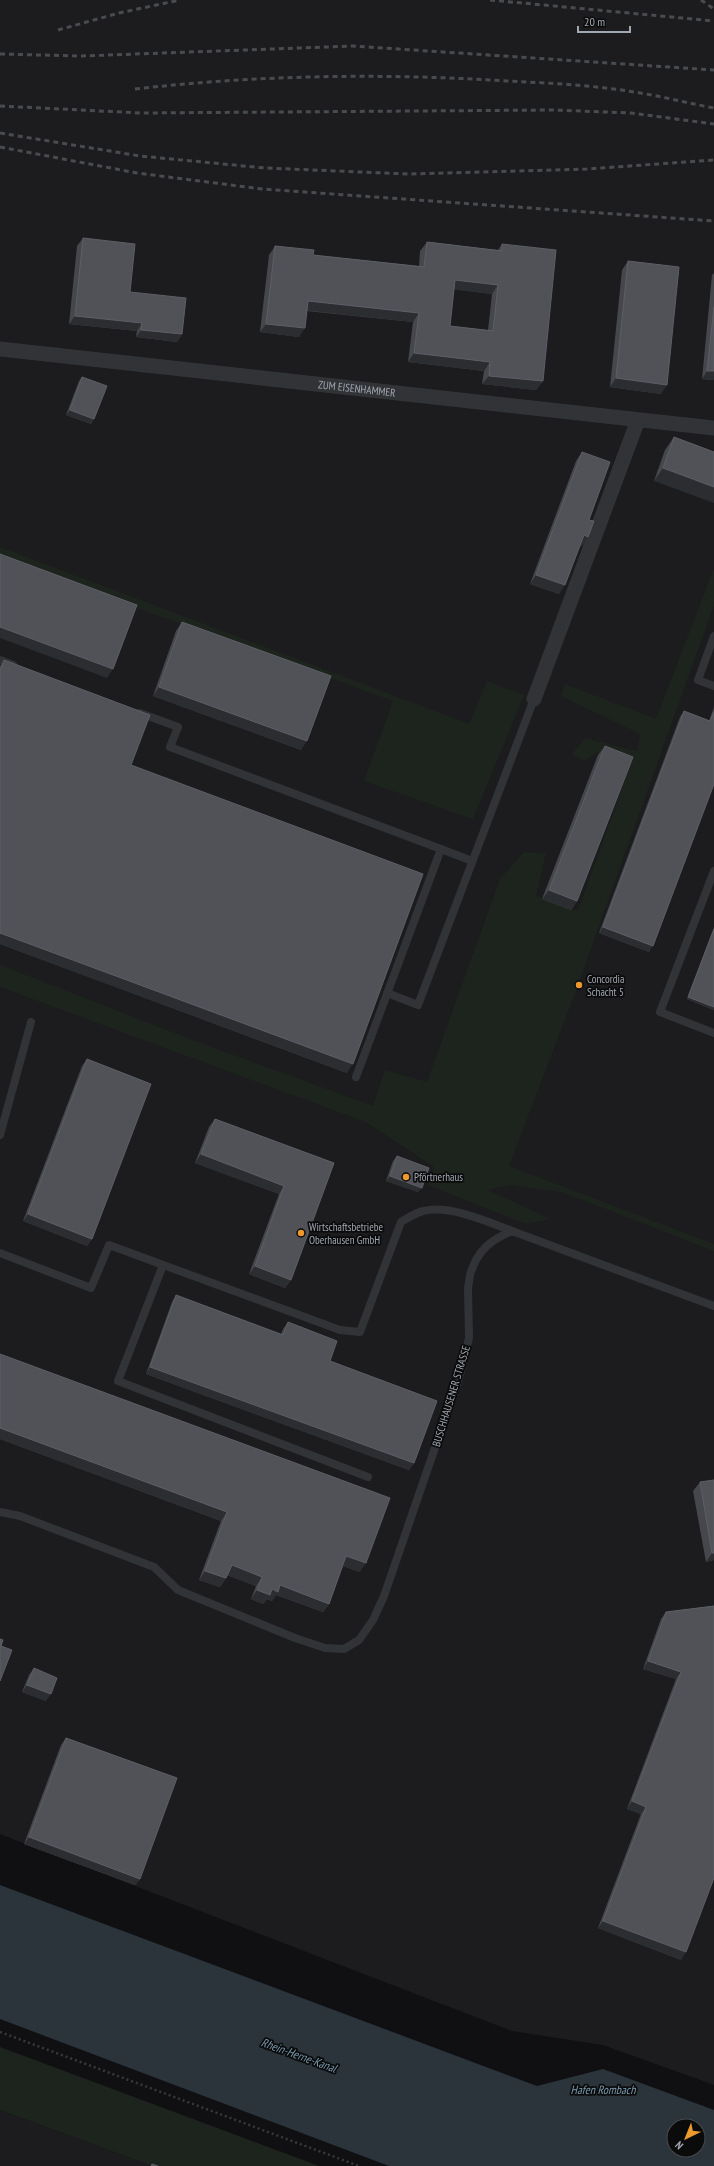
<svg xmlns="http://www.w3.org/2000/svg" width="714" height="2166" viewBox="0 0 714 2166" font-family="'PT Sans Narrow',sans-serif">
<style>
.built{fill:#1c1c1e}
.green{fill:#1d241d}
.water{fill:#2a343a;fill-rule:evenodd}
.lines{fill:none;stroke-linecap:round;stroke-linejoin:round}
.path{stroke:#373a3d;stroke-width:2.5;stroke-dasharray:2 3;stroke-linecap:butt}
.lane{stroke:#313336;stroke-width:8}
.street{stroke:#313336;stroke-width:15}
.rail{stroke:#484b4f;stroke-width:3;stroke-dasharray:5 4;stroke-linecap:butt}
.wall{fill:#46474d;fill-rule:evenodd}
.shaded-wall{fill:#2c2d31}
.building{fill:#505258;stroke:#5d5f66;fill-rule:evenodd}
.poi-dot{fill:#ec992d;stroke:#0b0b0c;stroke-width:1.5}
.labels{text-anchor:middle;dominant-baseline:central;stroke-width:3.5;stroke-linejoin:round;paint-order:stroke}
.street-label{font-size:11px;fill:#a2a8b2;stroke:#0b0b0c}
.poi-label{font-size:11px;fill:#a2a8b2;stroke:#0b0b0c;text-anchor:start}
.water-label{font-size:12px;font-style:italic;fill:#799aad;stroke:#0b0b0c}
</style>
<rect width="100%" height="100%" fill="#101012"/>
<g class="built">
<polygon points="0,0 714,0 714,2085 603,2045 512,2031 0,1834"/>
<polygon points="0,2110 152,2166 0,2166"/>
</g>
<g class="green">
<polygon points="0,547 469,724 487,681 524,695 473,819 364,781 393,701 0,558"/>
<polygon points="714,568 714,605 574,996 509,1166 714,1244 714,1251 562,1192 510,1185 488,1190 550,1219 526,1224 428,1185 434,1167 366,1122 0,987 0,965 203,1044 373,1106 385,1070 427,1082 500,879 524,852 546,853 536,896 578,911 630,766 597,752 584,761 572,754 585,738 637,751 640,734 561,696 565,684 656,719"/>
<polygon points="0,2047 319,2166 152,2166 0,2110"/>
</g>
<path class="water" d="M0,1885L537,2086L603,2069L714,2110V2166H389L0,2019ZM674,2126H698V2150H674Z"/>
<g class="lines">
<polyline class="path" points="0,2032 359,2166"/>
<g class="lane">
<polyline points="714,636 698,680 714,686"/>
<polyline points="0,660 13,665"/>
<polyline points="140,713 178,727 170,747 441,849"/>
<polyline points="714,871 660,1012 714,1033"/>
<polyline points="387,993 418,1005 534,699"/>
<polyline points="356,1077 441,849 472,861"/>
<polyline points="0,1135 31,1022"/>
<path d="M0,1253L91,1288L109,1245L340,1330L360,1332L401,1222C408,1218 415,1213 423,1211C448,1204 489,1222 512,1231"/>
<polyline points="163,1265 118,1381 368,1477"/>
<path d="M0,1512L20,1516L154,1567L178,1590L295,1638L325,1648L344,1649L359,1640L373,1620L384,1596L459,1378L469,1338L468,1288L470,1275C477,1251 490,1240 512,1231L714,1306"/>
</g>
<g class="street">
<path id="s1" d="M0,349L714,428"/>
<polyline points="534,699 638,420"/>
</g>
<g class="rail">
<polyline points="490,0 714,21"/>
<polyline points="701,0 714,9"/>
<polyline points="58,30 119,13 180,0"/>
<polyline points="0,54 82,56 353,46 714,70"/>
<path d="M135,89C259,75 383,73 507,81C549,83 592,85 634,92C661,96 687,103 714,108"/>
<polyline points="0,106 141,113 554,110 631,113 714,124"/>
<polyline points="0,133 140,156 265,168 408,174 587,169 714,160"/>
<polyline points="0,147 137,173 262,189 714,221"/>
</g>
</g>
<g class="wall">
<polygon points="83,238 130,292 182,334 177,342 136,337 137,331 69,324 77,246"/>
<path d="M427,242L498,250L502,244L543,381L536,390L482,384L484,371L408,362L413,322L307,311L299,337L260,332L269,255L275,246L313,255L419,266L420,251ZM454,289L492,294L488,330L450,326Z"/>
<polygon points="628,261 661,394 610,387 622,270"/>
<polygon points="714,273 714,380 702,379 712,275"/>
<polygon points="82,377 94,419 91,424 66,415 79,381"/>
<polygon points="674,437 714,452 654,481 665,450"/>
<polygon points="582,452 589,520 588,537 582,546 580,545 559,594 530,584 576,461"/>
<polygon points="182,622 301,750 153,696 176,631"/>
<polygon points="4,660 131,765 347,1073 0,944 0,666"/>
<polygon points="714,707 714,784 649,952 599,933 680,717 684,711 709,721"/>
<polygon points="605,746 577,901 571,910 542,899 598,755"/>
<polygon points="714,927 714,1010 687,999"/>
<polygon points="87,1059 92,1239 87,1246 23,1221 82,1066"/>
<polygon points="215,1119 334,1163 291,1280 285,1288 249,1274 279,1194 195,1163 209,1127"/>
<polygon points="397,1156 418,1192 386,1181 393,1161"/>
<polygon points="176,1295 281,1334 283,1329 288,1322 330,1361 414,1463 409,1470 146,1374 172,1302"/>
<polygon points="0,1354 360,1572 343,1566 329,1604 323,1612 276,1595 272,1601 267,1599 263,1604 251,1599 256,1586 227,1575 226,1578 220,1587 199,1580 221,1521 0,1439"/>
<polygon points="700,1482 714,1560 706,1562 693,1491"/>
<polygon points="714,1606 681,1960 598,1928 641,1814 627,1809 676,1679 643,1669 661,1619 666,1612"/>
<polygon points="34,1668 46,1701 22,1692 29,1675"/>
<polygon points="66,1738 140,1879 135,1885 24,1844 61,1745"/>
</g>
<g class="shaded-wall">
<polygon points="455,280 498,285 492,294 449,289"/>
<polygon points="308,301 419,313 413,322 302,310"/>
<polygon points="75,316 142,323 137,331 69,324"/>
<polygon points="266,324 305,328 299,337 260,332"/>
<polygon points="141,330 182,334 177,342 136,337"/>
<polygon points="414,353 490,362 484,371 408,362"/>
<polygon points="707,371 714,371 714,380 702,379"/>
<polygon points="489,376 543,381 536,390 482,384"/>
<polygon points="616,378 667,385 661,394 610,387"/>
<polygon points="70,410 94,419 91,424 66,415"/>
<polygon points="663,468 714,487 714,503 654,481"/>
<polygon points="584,535 588,537 582,546 577,544"/>
<polygon points="536,575 565,585 559,594 530,584"/>
<polygon points="0,627 113,669 107,678 0,638"/>
<polygon points="159,687 307,741 301,750 153,696"/>
<polygon points="549,890 577,901 571,910 542,899"/>
<polygon points="603,927 653,946 649,952 599,933"/>
<polygon points="0,933 353,1064 347,1073 0,944"/>
<polygon points="688,997 714,1007 714,1010 687,999"/>
<polygon points="201,1154 284,1186 279,1194 195,1163"/>
<polygon points="390,1176 422,1188 418,1192 386,1181"/>
<polygon points="28,1214 92,1239 87,1246 23,1221"/>
<polygon points="255,1266 291,1280 285,1288 249,1274"/>
<polygon points="150,1367 414,1463 409,1470 146,1374"/>
<polygon points="0,1428 227,1512 221,1521 0,1439"/>
<polygon points="712,1553 714,1553 714,1560 706,1562"/>
<polygon points="346,1556 366,1563 360,1572 340,1565"/>
<polygon points="232,1565 262,1577 256,1586 225,1574"/>
<polygon points="205,1571 226,1578 220,1587 199,1580"/>
<polygon points="280,1585 329,1604 323,1612 276,1595 272,1601 267,1599 263,1604 251,1599 257,1590 272,1589"/>
<polygon points="648,1661 681,1672 676,1679 643,1669"/>
<polygon points="27,1685 51,1694 46,1701 22,1692"/>
<polygon points="632,1801 646,1807 641,1814 627,1809"/>
<polygon points="29,1837 140,1879 135,1885 24,1844"/>
<polygon points="603,1921 686,1952 681,1960 598,1928"/>
</g>
<g class="building">
<polygon points="83,238 135,244 130,292 186,298 182,334 141,330 142,323 75,316"/>
<path d="M427,242L502,251V244L556,250L543,381L489,376L490,362L414,353L419,313L308,301L305,328L266,324L275,246L314,250L313,255L424,267ZM455,280L498,285L493,331L450,326Z"/>
<polygon points="628,261 679,267 667,385 616,378"/>
<polygon points="714,307 714,371 707,371"/>
<polygon points="82,377 107,386 94,419 70,410"/>
<polygon points="674,437 714,452 714,487 663,468"/>
<polygon points="582,452 610,462 589,520 594,521 588,537 584,535 565,585 536,575"/>
<polygon points="0,554 137,605 113,669 0,627"/>
<polygon points="182,622 331,676 307,741 159,687"/>
<polygon points="4,660 150,715 131,765 423,874 353,1064 0,933 0,671"/>
<polygon points="684,711 710,721 714,712 714,784 653,946 603,927"/>
<polygon points="605,746 633,757 577,901 549,890"/>
<polygon points="714,929 714,1007 688,997"/>
<polygon points="87,1059 151,1084 92,1239 28,1214"/>
<polygon points="215,1119 334,1163 291,1280 255,1266 284,1186 201,1154"/>
<polygon points="397,1156 429,1168 422,1188 390,1176"/>
<polygon points="176,1295 283,1335 288,1322 337,1341 330,1361 437,1401 414,1463 150,1367"/>
<polygon points="0,1354 390,1498 366,1563 346,1556 329,1604 280,1585 278,1592 272,1589 270,1595 257,1590 262,1577 232,1565 226,1578 205,1571 227,1512 0,1428"/>
<polygon points="714,1480 714,1553 712,1553 700,1482"/>
<polygon points="714,1606 714,1878 686,1952 603,1921 646,1807 632,1801 681,1672 648,1661 666,1612"/>
<polygon points="0,1639 3,1640 1,1646 12,1650 0,1681"/>
<polygon points="34,1668 57,1678 51,1694 27,1685"/>
<polygon points="66,1738 177,1778 140,1879 29,1837"/>
<polygon points="152,2164 158,2166 151,2166"/>
</g>
<g class="poi-dot">
<circle cx="579" cy="985" r="4"/>
<circle cx="406" cy="1177" r="4"/>
<circle cx="301" cy="1233" r="4"/>
</g>
<g class="labels">
<g class="street-label">
<text stroke="none"><textPath href="#s1" startOffset="359">ZUM EISENHAMMER</textPath></text>
<text transform="translate(451 1396) rotate(-73)">BUSCHHAUSENER STRASSE</text>
</g>
<g class="poi-label">
<text x="587" y="979">Concordia<tspan x="587" dy="13">Schacht 5</tspan></text>
<text x="414" y="1177">Pförtnerhaus</text>
<text x="309" y="1227">Wirtschaftsbetriebe<tspan x="309" dy="13">Oberhausen GmbH</tspan></text>
</g>
<g class="water-label">
<text transform="translate(299 2055) rotate(20)">Rhein-Herne-Kanal</text>
<text x="603" y="2089">Hafen Rombach</text>
</g>
</g>
<g transform="translate(686 2138) rotate(223)"><circle r="19" fill="#0b0b0c" stroke="#474a4e"/>
<path d="M0-3L7 15L0 10L-7 15Z" fill="#ec992d"/>
<text y="-6" font-size="11" font-weight="bold" text-anchor="middle" fill="#a2a8b2">N</text>
</g>
<path d="M578 26v6h52v-6" fill="none" stroke="#a2a8b2" stroke-width="2"/>
<text x="584" y="26" font-size="12" fill="#a2a8b2" stroke="#0b0b0c" stroke-width="3" paint-order="stroke">20 m</text>
</svg>
